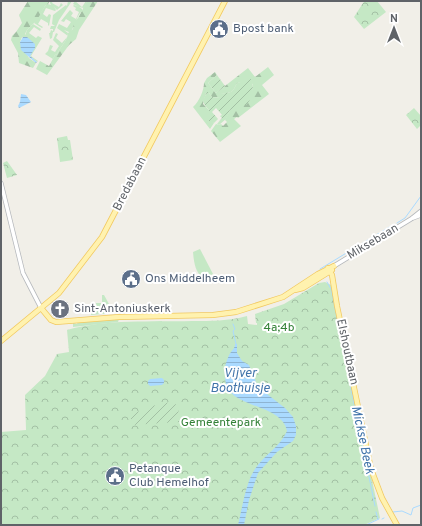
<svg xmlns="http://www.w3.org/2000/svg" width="422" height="526" viewBox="0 0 422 526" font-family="Overpass,sans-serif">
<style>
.grass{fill:#c5e8c5}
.forest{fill:url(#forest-firs)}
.park{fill:url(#park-crowns)}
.garden{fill:url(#garden-furrows)}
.water{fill:url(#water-rules)}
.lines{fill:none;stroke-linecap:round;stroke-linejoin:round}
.stream{stroke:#aadaff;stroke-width:1}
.minor-casing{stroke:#b5b8bc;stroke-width:5}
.major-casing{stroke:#f2c960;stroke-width:6}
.minor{stroke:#fff;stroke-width:3.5}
.major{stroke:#fff2af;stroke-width:4.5}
.labels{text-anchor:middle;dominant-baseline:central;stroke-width:4;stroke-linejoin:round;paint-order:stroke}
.service-label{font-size:12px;fill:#4e5e75;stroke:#fff;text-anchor:start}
.street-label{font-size:12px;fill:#5f6368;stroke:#fff}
.worship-label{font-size:12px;fill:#5b616d;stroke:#fff;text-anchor:start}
.park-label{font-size:12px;fill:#348238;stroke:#fff}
.water-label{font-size:13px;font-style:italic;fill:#4174aa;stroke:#fff}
</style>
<defs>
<pattern id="forest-firs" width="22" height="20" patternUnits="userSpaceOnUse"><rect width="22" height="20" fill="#c5e8c5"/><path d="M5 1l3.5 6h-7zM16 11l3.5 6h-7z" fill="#a3c0a4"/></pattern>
<pattern id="park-crowns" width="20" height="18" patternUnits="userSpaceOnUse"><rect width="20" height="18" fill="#c5e8c5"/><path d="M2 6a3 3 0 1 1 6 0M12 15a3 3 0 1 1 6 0" fill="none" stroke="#a3c0a4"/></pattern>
<pattern id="garden-furrows" width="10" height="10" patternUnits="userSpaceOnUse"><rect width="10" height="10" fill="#c5e8c5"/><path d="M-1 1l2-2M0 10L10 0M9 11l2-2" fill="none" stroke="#a3c0a4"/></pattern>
<pattern id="water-rules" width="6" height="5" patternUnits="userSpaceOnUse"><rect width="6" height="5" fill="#aadaff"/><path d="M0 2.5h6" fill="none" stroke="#8eb4d2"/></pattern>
</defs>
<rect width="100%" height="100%" fill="#f1efe8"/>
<g class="grass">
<polygon points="50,1 53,1 52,3 59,7 61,3 63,5 57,10 54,7 56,10 55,11 46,8 43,14 47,17 49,14 51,15 49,26 48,25 48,23 41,19 38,24 43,27 42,28 34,23 45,6 48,4 51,5 50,3"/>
<polygon points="68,1 72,1 59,20 54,32 53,32 52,38 50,39 49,33 50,33 51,30 53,31 53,29 50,29 51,26 55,26 52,24 53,15 66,5 67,6"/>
<path d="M75,1L82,7L86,1H87L84,8L79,7L82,9V11C76,17 75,25 71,32H69L64,30L68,33C68,40 60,47 57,54L55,55L49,51L55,55L53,59L45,54L48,51L50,45L53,46L51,50L55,52L59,46L53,40L56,33L58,34L56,38L62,43L68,36L57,28L59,24L67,28L71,22L66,19L64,22L61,21L70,10L73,13L71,16L76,19L79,12L75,10L76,8L73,6L74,5L79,7L73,4Z"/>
<polygon points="33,24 41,29 40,31 34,27 29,33 36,38 38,36 42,38 31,56 38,61 37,62 30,56 35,45 25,36 27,30"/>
<path d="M200,249L213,274L203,279C195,271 194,263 193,252Z"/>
<polygon points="102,295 104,295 114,313 91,315 91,308 96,308 96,303 102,303"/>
<polygon points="119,319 118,322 73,327 73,323 77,324 78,322"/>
</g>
<g class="forest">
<polygon points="28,1 50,1 48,4 45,6 37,20 27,30 25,34 27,37 22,37 20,42 29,58 36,63 33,68 19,63 18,53 11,40 12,36 16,32 22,23 19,15"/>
<path d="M87,1H98L79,30L76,39L69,45L47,75L36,69L40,61L49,66L55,55L57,54C60,47 68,40 68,33L73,29L74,22L78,18Z"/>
<path d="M268,67L274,75L262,85L269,94L238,118L237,117L234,119L241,126L220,142L211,131L216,124L219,125L221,124L223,126L227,122L225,120L230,110L238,105L251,94L252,91L253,84L242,82L237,83C232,93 233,92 221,94L220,98L212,97L209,93H206L203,104L209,110V119L214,123L210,129L193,107C200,101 204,89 204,83L207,78L215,72L217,75L208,83L216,93L248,68L255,77Z"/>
</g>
<g class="park">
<polygon points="365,1 377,1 386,12 364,29 354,17 363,3"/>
<polygon points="414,108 421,116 421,125 417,129 406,115"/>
<polygon points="67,136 68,140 70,140 73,160 60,162 57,138"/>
<polygon points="7,161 17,175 7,178 3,163"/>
<path d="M325,282L331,285L380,518L364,525H1V432L26,430L25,395L45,376L57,354L69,352L67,330C106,319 152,322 192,321C211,321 228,321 247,316L248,324L257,325V323H256L255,314L284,304L319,283Z"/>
</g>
<g class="garden">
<polygon points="217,75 225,86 216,93 208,83"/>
<path d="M251,79C255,86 252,100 246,105L241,103L237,108L230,110L226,119L219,125L217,124L222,118L220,116L222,115L216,108L212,112L218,119L214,123L209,121V110C202,102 202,102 207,92H208L212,97L220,98V94C233,92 232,93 237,83Z"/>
<polygon points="163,402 167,402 169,405 178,404 179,422 132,425 130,412 146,411 146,406 161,405"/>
</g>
<g class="water">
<polygon points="23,37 27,37 35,44 35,48 30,56 37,62 36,63 21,50 20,42"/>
<polygon points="21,94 26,95 31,102 19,108 18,106 20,102"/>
<path d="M235,344H237V353L242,361L249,365L258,387L285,408L293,417L296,426V435L293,441L277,452L258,473L249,500L244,525H238C242,509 246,482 255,469C264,455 281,446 287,431C282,406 240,408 228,389C225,383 225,377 225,372C224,367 228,356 231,352C233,349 235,348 235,344Z"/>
<polygon points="162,378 164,380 164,383 162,385 150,386 148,384 148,381 150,379"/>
</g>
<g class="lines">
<g class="stream">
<polyline points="397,223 405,218 421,196"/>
<polyline points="320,269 391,226"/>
<polyline points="327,282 331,289 348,372"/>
<polyline points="233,324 235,329 233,331 236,344"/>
<polyline points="348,374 375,506"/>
<polyline points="376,512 378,519"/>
<polyline points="393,512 402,511 411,515 413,508 421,505"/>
<polyline points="382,519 384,518"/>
<polyline points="366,525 379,519"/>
</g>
<defs>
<g id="minor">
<polyline points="1,183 23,273 41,308"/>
<polyline points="413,218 421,215"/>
<polyline points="334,266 411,219 421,211"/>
</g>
<g id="major">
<polyline points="328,268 332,275 337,306 371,469 382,498 397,525"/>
<polyline points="295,290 303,288 332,270"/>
<polyline points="41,308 51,320 56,322 119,317 213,315 236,312 283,297 318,274 334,266"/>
<polyline points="1,341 59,293 102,237 225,1"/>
</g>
</defs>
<use href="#minor" class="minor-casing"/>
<use href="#major" class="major-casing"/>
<use href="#minor" class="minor"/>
<use href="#major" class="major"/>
</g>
<defs>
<symbol id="civic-disc" viewBox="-11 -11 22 22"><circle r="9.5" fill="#5c6f8a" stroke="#fff"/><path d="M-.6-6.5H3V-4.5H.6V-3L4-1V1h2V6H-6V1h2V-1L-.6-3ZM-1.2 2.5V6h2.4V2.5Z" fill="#fff"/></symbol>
<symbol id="church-disc" viewBox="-11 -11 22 22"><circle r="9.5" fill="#6b7280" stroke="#fff"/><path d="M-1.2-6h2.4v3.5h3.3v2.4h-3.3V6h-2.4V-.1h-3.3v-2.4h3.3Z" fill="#fff"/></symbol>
</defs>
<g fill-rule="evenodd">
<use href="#civic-disc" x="208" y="18" width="22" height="22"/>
<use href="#civic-disc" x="120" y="268" width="22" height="22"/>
<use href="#church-disc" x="49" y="298" width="22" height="22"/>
<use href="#civic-disc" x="104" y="465" width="22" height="22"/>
</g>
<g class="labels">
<g class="service-label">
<text x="233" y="29">Bpost bank</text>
<text x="145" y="279">Ons Middelheem</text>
<text x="129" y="469">Petanque<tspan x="129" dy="14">Club Hemelhof</tspan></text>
</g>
<g class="street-label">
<text transform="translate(130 184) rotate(-63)">Bredabaan</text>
<text transform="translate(373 242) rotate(-31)">Miksebaan</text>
<text transform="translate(347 352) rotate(78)">Elshoutbaan</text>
</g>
<g class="worship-label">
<text x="74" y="309">Sint-Antoniuskerk</text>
</g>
<g class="park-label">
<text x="279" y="328">4a;4b</text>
<text x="221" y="423">Gemeentepark</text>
</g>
<g class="water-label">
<text x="240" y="374">Vijver<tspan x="240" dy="15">Boothuisje</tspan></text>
<text transform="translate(362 440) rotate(78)">Mickse Beek</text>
</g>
</g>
<rect width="422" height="526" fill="none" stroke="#5f6368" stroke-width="4"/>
<g transform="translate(394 28)" stroke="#ffffff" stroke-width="3" paint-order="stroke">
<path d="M0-3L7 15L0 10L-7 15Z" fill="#5f6368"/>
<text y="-6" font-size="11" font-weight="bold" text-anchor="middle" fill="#5f6368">N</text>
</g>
</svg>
